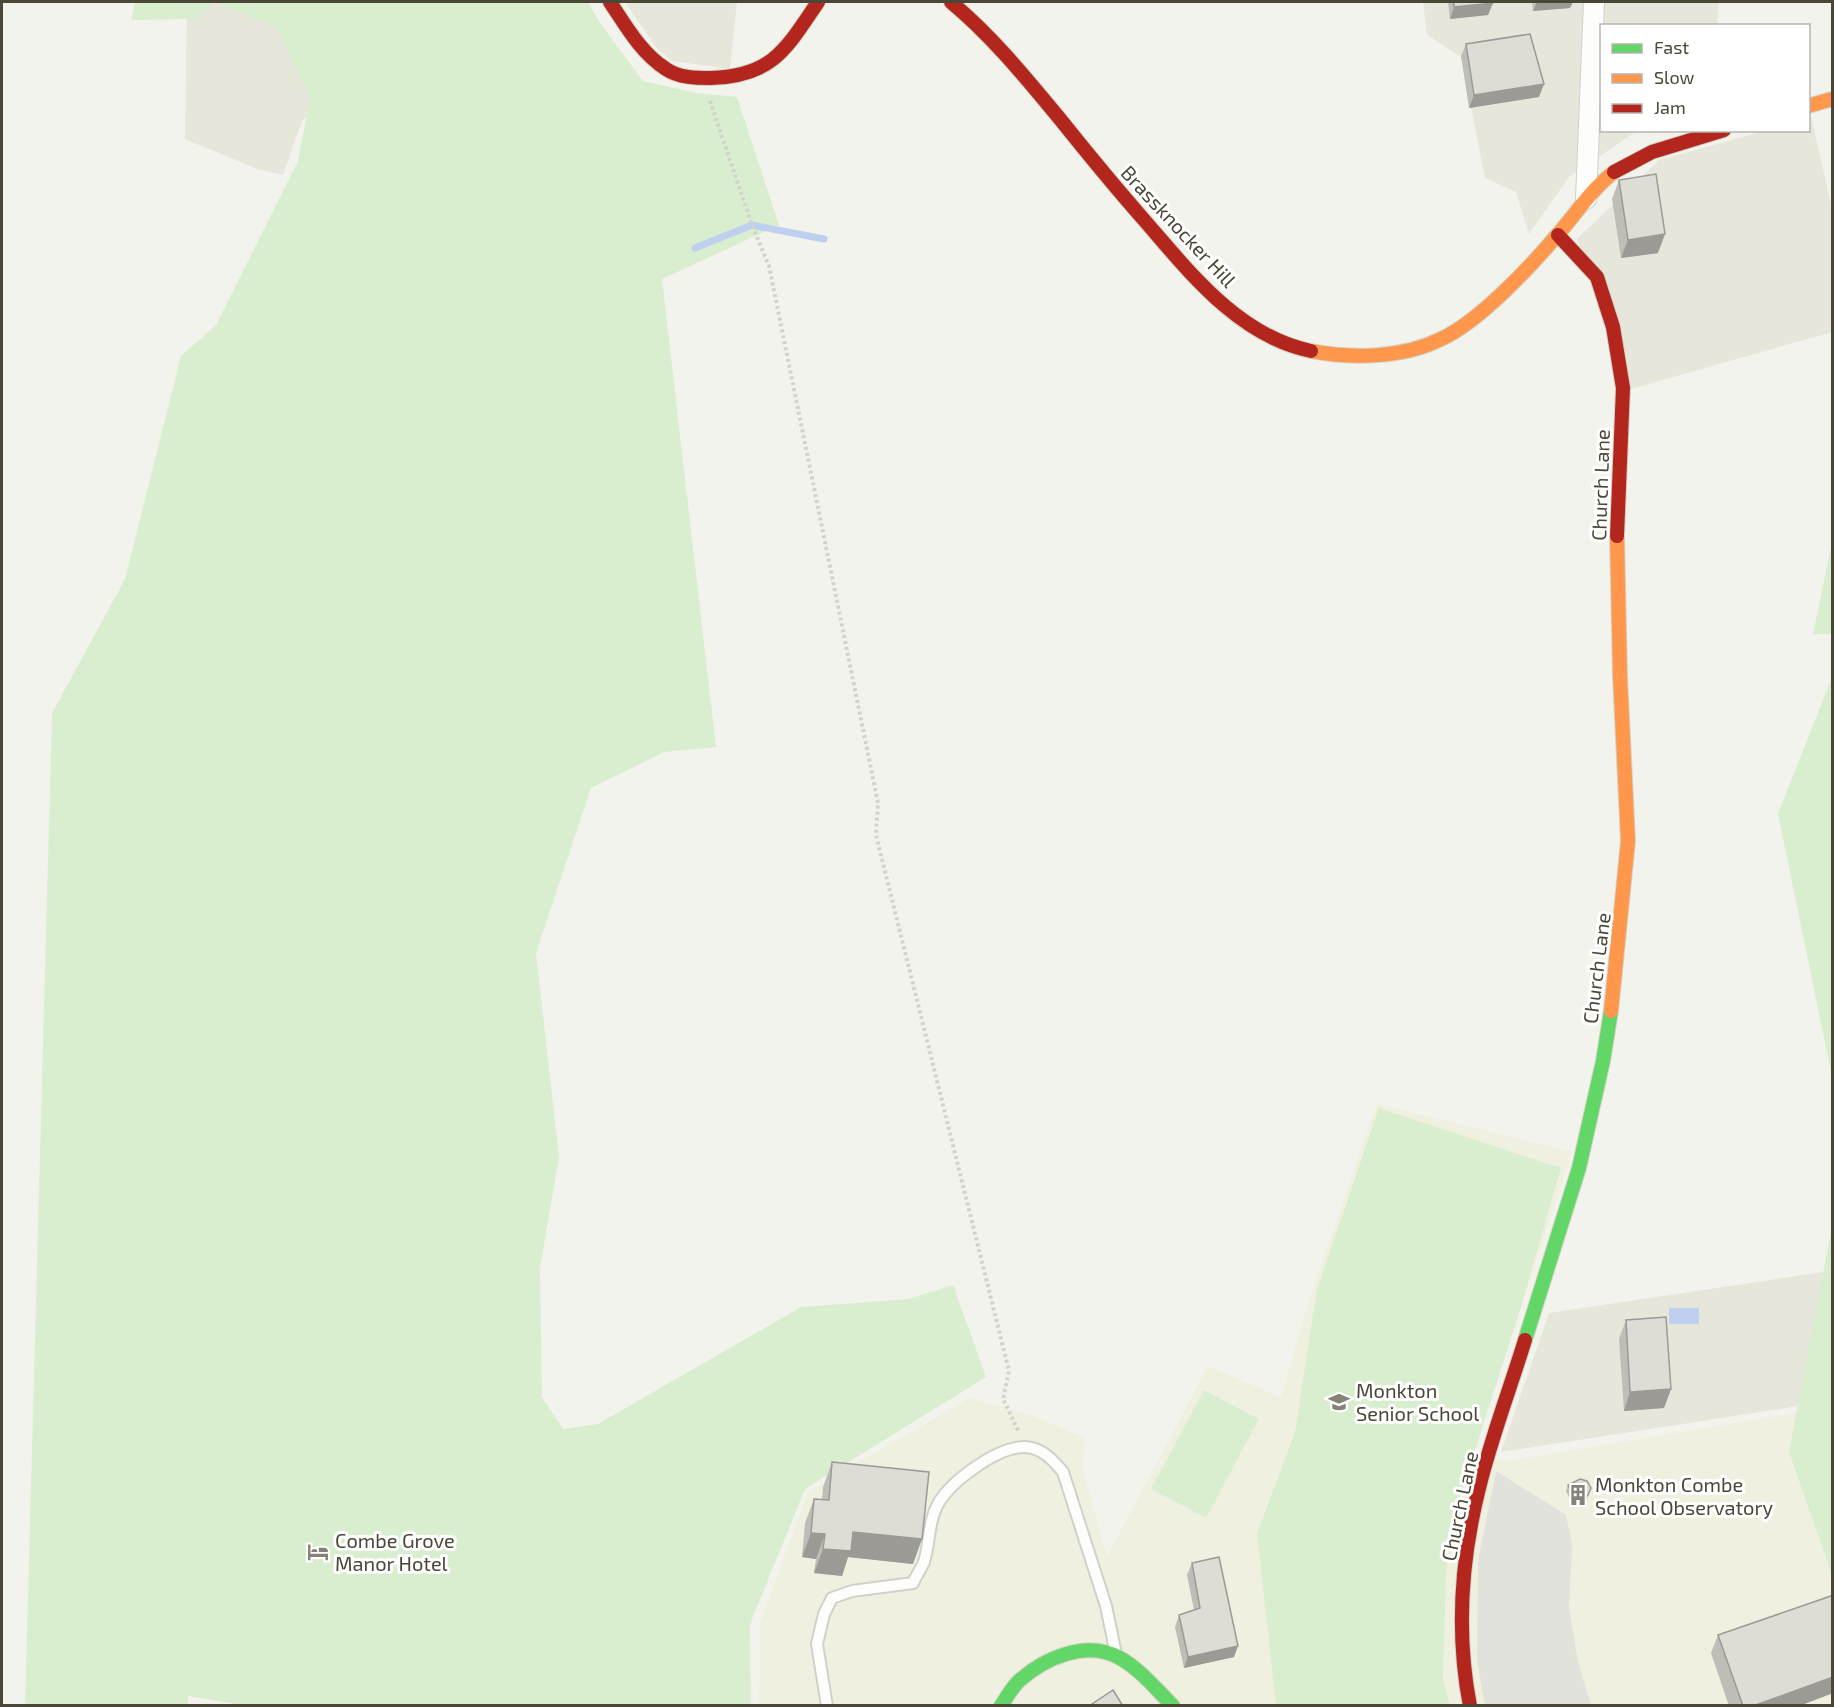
<svg xmlns="http://www.w3.org/2000/svg" width="1834" height="1707" viewBox="0 0 1834 1707" font-family="'Exo 2',sans-serif">
<style>
.residential{fill:#e7e6db}
.education{fill:#f0f0e0}
.green{fill:#d9eece}
.parking{fill:#e2e2dc}
.water{fill:#becff0}
.lines{fill:none;stroke-linecap:round;stroke-linejoin:round}
.stream{stroke:#becff0;stroke-width:7}
.lane-casing{stroke:#d1d1cb;stroke-width:14}
.street-casing{stroke:#d1d1cb;stroke-width:22}
.fast-casing{stroke:#d3d3c6;stroke-width:16}
.slow-casing{stroke:#d3d3c6;stroke-width:16}
.jam-casing{stroke:#d3d3c6;stroke-width:16}
.path{stroke:#d3d2cb;stroke-width:4;stroke-dasharray:3 3;stroke-linecap:butt}
.lane{stroke:#fdfdfc;stroke-width:10}
.street{stroke:#fdfdfc;stroke-width:20}
.fast{stroke:#63d668;stroke-width:14}
.slow{stroke:#ff974d;stroke-width:14}
.jam{stroke:#b3261e;stroke-width:14}
.wall{fill:#bebdb7}
.shaded-wall{fill:#9b9a95}
.building{fill:#dddcd5;stroke:#9b9a95;stroke-width:1.5}
.labels{text-anchor:middle;dominant-baseline:central;stroke-width:6;stroke-linejoin:round;paint-order:stroke}
.street-label{font-size:20px;fill:#4a4738;stroke:#fff}
.poi-label{font-size:20px;fill:#4a4738;stroke:#fff;text-anchor:start}
</style>
<rect width="100%" height="100%" fill="#f3f3ed"/>
<g class="residential">
<polygon points="187,2 418,16 302,121 283,175 257,169 185,139"/>
<polygon points="625,2 737,2 730,69 672,61 656,47"/>
<polygon points="1423,2 1719,2 1717,25 1602,26 1602,130 1637,131 1569,177 1529,234 1516,192 1485,178 1461,57 1427,35"/>
<polygon points="1811,117 1832,208 1832,332 1624,391 1577,239 1659,160 1764,131 1808,130 1809,118"/>
<polygon points="1823,1272 1832,1327 1832,1401 1501,1452 1549,1313"/>
</g>
<polygon class="education" points="1377,1104 1572,1152 1472,1456 1506,1461 1832,1407 1832,1705 759,1706 760,1623 808,1492 969,1398 1028,1414 1085,1438 1082,1465 1107,1557 1208,1366 1281,1397 1307,1306"/>
<g class="green">
<polygon points="135,2 588,2 600,23 643,81 696,93 737,97 779,225 662,279 716,747 664,752 591,788 536,953 559,1157 540,1268 542,1397 563,1429 598,1424 801,1307 909,1299 953,1285 986,1377 805,1489 750,1624 751,1705 247,1706 188,1696 188,1705 25,1706 52,713 125,579 181,356 216,325 298,161 310,99 277,27 215,3 194,19 131,20"/>
<polygon points="1832,543 1832,634 1813,634"/>
<polygon points="1832,677 1832,1077 1778,814"/>
<polygon points="1379,1108 1561,1168 1522,1304 1451,1525 1446,1573 1443,1679 1450,1705 1276,1705 1257,1534 1295,1432 1317,1289"/>
<polygon points="1832,1226 1832,1575 1789,1452"/>
<polygon points="1204,1390 1259,1419 1206,1518 1151,1489"/>
</g>
<polygon class="parking" points="1496,1471 1566,1515 1572,1544 1569,1607 1578,1662 1591,1705 1485,1706 1477,1661 1478,1561"/>
<rect class="water" x="1669" y="1308" width="30" height="16"/>
<g class="lines">
<polyline class="stream" points="695,248 752,225 824,239"/>
<defs>
<path id="lane" d="M827,1706L817,1644L824,1614L832,1598L852,1591L913,1583C916,1576 921,1569 924,1562C930,1543 928,1522 938,1504C951,1481 998,1446 1026,1447C1042,1448 1053,1460 1063,1472L1106,1606L1116,1654"/>
<polyline id="street" points="1586,199 1594,2"/>
<g id="fast">
<polyline points="1525,1340 1579,1168 1603,1061 1611,1011"/>
<path d="M1001,1706C1007,1697 1012,1687 1020,1680C1045,1658 1086,1640 1118,1657C1139,1668 1156,1689 1173,1706"/>
</g>
<g id="slow">
<polyline points="1808,106 1832,99"/>
<path d="M1311,351C1353,359 1403,358 1441,339C1479,322 1532,265 1559,233C1577,212 1592,189 1614,172"/>
<polyline points="1611,1011 1628,841 1620,676 1617,536"/>
</g>
<g id="jam">
<path d="M610,2C626,26 641,53 666,69C679,78 697,78 711,78C773,76 786,49 818,2"/>
<path d="M951,2C992,36 1026,78 1060,119C1088,154 1116,188 1145,221C1191,274 1239,336 1311,351"/>
<polyline points="1614,172 1652,152 1724,130"/>
<polyline points="1558,235 1597,277 1613,327 1623,388 1617,536"/>
<path d="M1470,1706C1456,1634 1461,1560 1479,1488C1491,1438 1510,1389 1525,1340"/>
</g>
</defs>
<use href="#lane" class="lane-casing"/>
<use href="#street" class="street-casing"/>
<use href="#fast" class="fast-casing"/>
<use href="#slow" class="slow-casing"/>
<use href="#jam" class="jam-casing"/>
<polyline class="path" points="710,101 752,225 769,266 878,803 876,835 1009,1371 1003,1399 1019,1432"/>
<use href="#lane" class="lane"/>
<use href="#street" class="street"/>
<use href="#fast" class="fast"/>
<use href="#slow" class="slow"/>
<use href="#jam" class="jam"/>
</g>
<g class="wall">
<polygon points="1448,2 1493,2 1493,3 1488,15 1450,19"/>
<polygon points="1532,2 1573,2 1570,8 1533,11"/>
<polygon points="1466,44 1539,97 1469,108 1461,56"/>
<polygon points="1619,180 1658,253 1621,258 1612,199"/>
<polygon points="1626,1320 1671,1389 1664,1408 1624,1411 1619,1339"/>
<polygon points="832,1462 913,1564 848,1557 842,1576 814,1573 816,1559 802,1557 805,1523 814,1499 822,1499 823,1487"/>
<polygon points="1568,1485 1586,1502 1579,1505 1572,1503 1566,1491"/>
<polygon points="1192,1563 1234,1657 1184,1668 1175,1627 1179,1615 1194,1610 1187,1575"/>
<polygon points="1833,1599 1833,1693 1799,1706 1729,1706 1711,1653 1718,1635"/>
</g>
<g class="shaded-wall">
<polygon points="1537,2 1573,2 1570,8 1533,11"/>
<polygon points="1493,3 1488,15 1450,19 1454,7"/>
<polygon points="1544,84 1539,97 1469,108 1474,95"/>
<polygon points="1665,234 1658,253 1621,258 1628,240"/>
<polygon points="1671,1389 1664,1408 1624,1411 1630,1392"/>
<polygon points="1588,1495 1586,1502 1579,1505 1581,1499"/>
<polygon points="853,1532 922,1539 913,1564 848,1557 842,1576 814,1573 823,1549"/>
<polygon points="811,1533 825,1534 816,1559 802,1557"/>
<polygon points="1238,1646 1234,1657 1184,1668 1188,1657"/>
<polygon points="1833,1677 1833,1693 1799,1706 1753,1706"/>
</g>
<g class="building">
<polygon points="1454,2 1493,2 1493,3 1454,7"/>
<polygon points="1530,34 1544,84 1474,95 1466,44"/>
<polygon points="1656,174 1665,234 1628,240 1619,180"/>
<polygon points="1666,1317 1671,1389 1630,1392 1626,1320"/>
<polygon points="832,1462 929,1472 922,1539 853,1532 851,1551 823,1549 825,1534 811,1533 814,1499 829,1500"/>
<polygon points="1580,1479 1587,1481 1591,1488 1588,1495 1581,1499 1574,1496 1568,1485"/>
<polygon points="1219,1557 1238,1646 1188,1657 1179,1615 1200,1608 1192,1563"/>
<polygon points="1831,1596 1833,1599 1833,1677 1753,1706 1743,1706 1718,1635"/>
<polygon points="1113,1690 1123,1706 1089,1706"/>
</g>
<defs>
<symbol id="school-bare" viewBox="-9 -9 18 18"><path d="M0-5L7-2L0 1L-7-2ZM-4 1L0 2.5L4 1V4Q0 6-4 4Z" fill="#858377" stroke="#fff" stroke-width="2.5" paint-order="stroke"/></symbol>
<symbol id="building-bare" viewBox="-9 -9 18 18"><path d="M-4-6H4V6H1V3H-1V6H-4ZM-2.5-4.3h1.7v1.8h-1.7ZM.8-4.3h1.7v1.8H.8ZM-2.5-1h1.7V.8h-1.7ZM.8-1h1.7V.8H.8Z" fill="#858377" stroke="#fff" stroke-width="2.5" paint-order="stroke"/></symbol>
<symbol id="hotel-bare" viewBox="-9 -9 18 18"><path d="M-6-4.5h1.5V1H6V5H4.5V3h-9V5H-6ZM-4 0a1.8 1.8 0 1 1 3.6 0ZM.5 0V-2.5h3Q6-2.5 6 0Z" fill="#858377" stroke="#fff" stroke-width="2.5" paint-order="stroke"/></symbol>
</defs>
<g fill-rule="evenodd">
<use href="#school-bare" x="1324" y="1387" width="30" height="30"/>
<use href="#building-bare" x="1563" y="1480" width="30" height="30"/>
<use href="#hotel-bare" x="303" y="1537" width="30" height="30"/>
</g>
<g class="labels">
<g class="street-label">
<text transform="translate(1179 226) rotate(47)">Brassknocker Hill</text>
<text transform="translate(1600 485) rotate(-88)">Church Lane</text>
<text transform="translate(1596 968) rotate(-83)">Church Lane</text>
<text transform="translate(1459 1506) rotate(-78)">Church Lane</text>
</g>
<g class="poi-label">
<text x="1356" y="1390">Monkton<tspan x="1356" dy="23">Senior School</tspan></text>
<text x="1595" y="1484">Monkton Combe<tspan x="1595" dy="23">School Observatory</tspan></text>
<text x="335" y="1540">Combe Grove<tspan x="335" dy="23">Manor Hotel</tspan></text>
</g>
</g>
<rect width="1834" height="1707" fill="none" stroke="#4a4738" stroke-width="6"/>
<rect x="1600" y="24" width="210" height="108" fill="#ffffff" stroke="#b7b5af" stroke-width="1.5"/>
<rect x="1612" y="44" width="30" height="9" fill="#63d668" stroke="#b7b5af" stroke-width="1.5"/>
<text x="1654" y="54" font-size="18" fill="#4a4738">Fast</text>
<rect x="1612" y="74" width="30" height="9" fill="#ff974d" stroke="#b7b5af" stroke-width="1.5"/>
<text x="1654" y="84" font-size="18" fill="#4a4738">Slow</text>
<rect x="1612" y="104" width="30" height="9" fill="#b3261e" stroke="#b7b5af" stroke-width="1.5"/>
<text x="1654" y="114" font-size="18" fill="#4a4738">Jam</text>
</svg>
